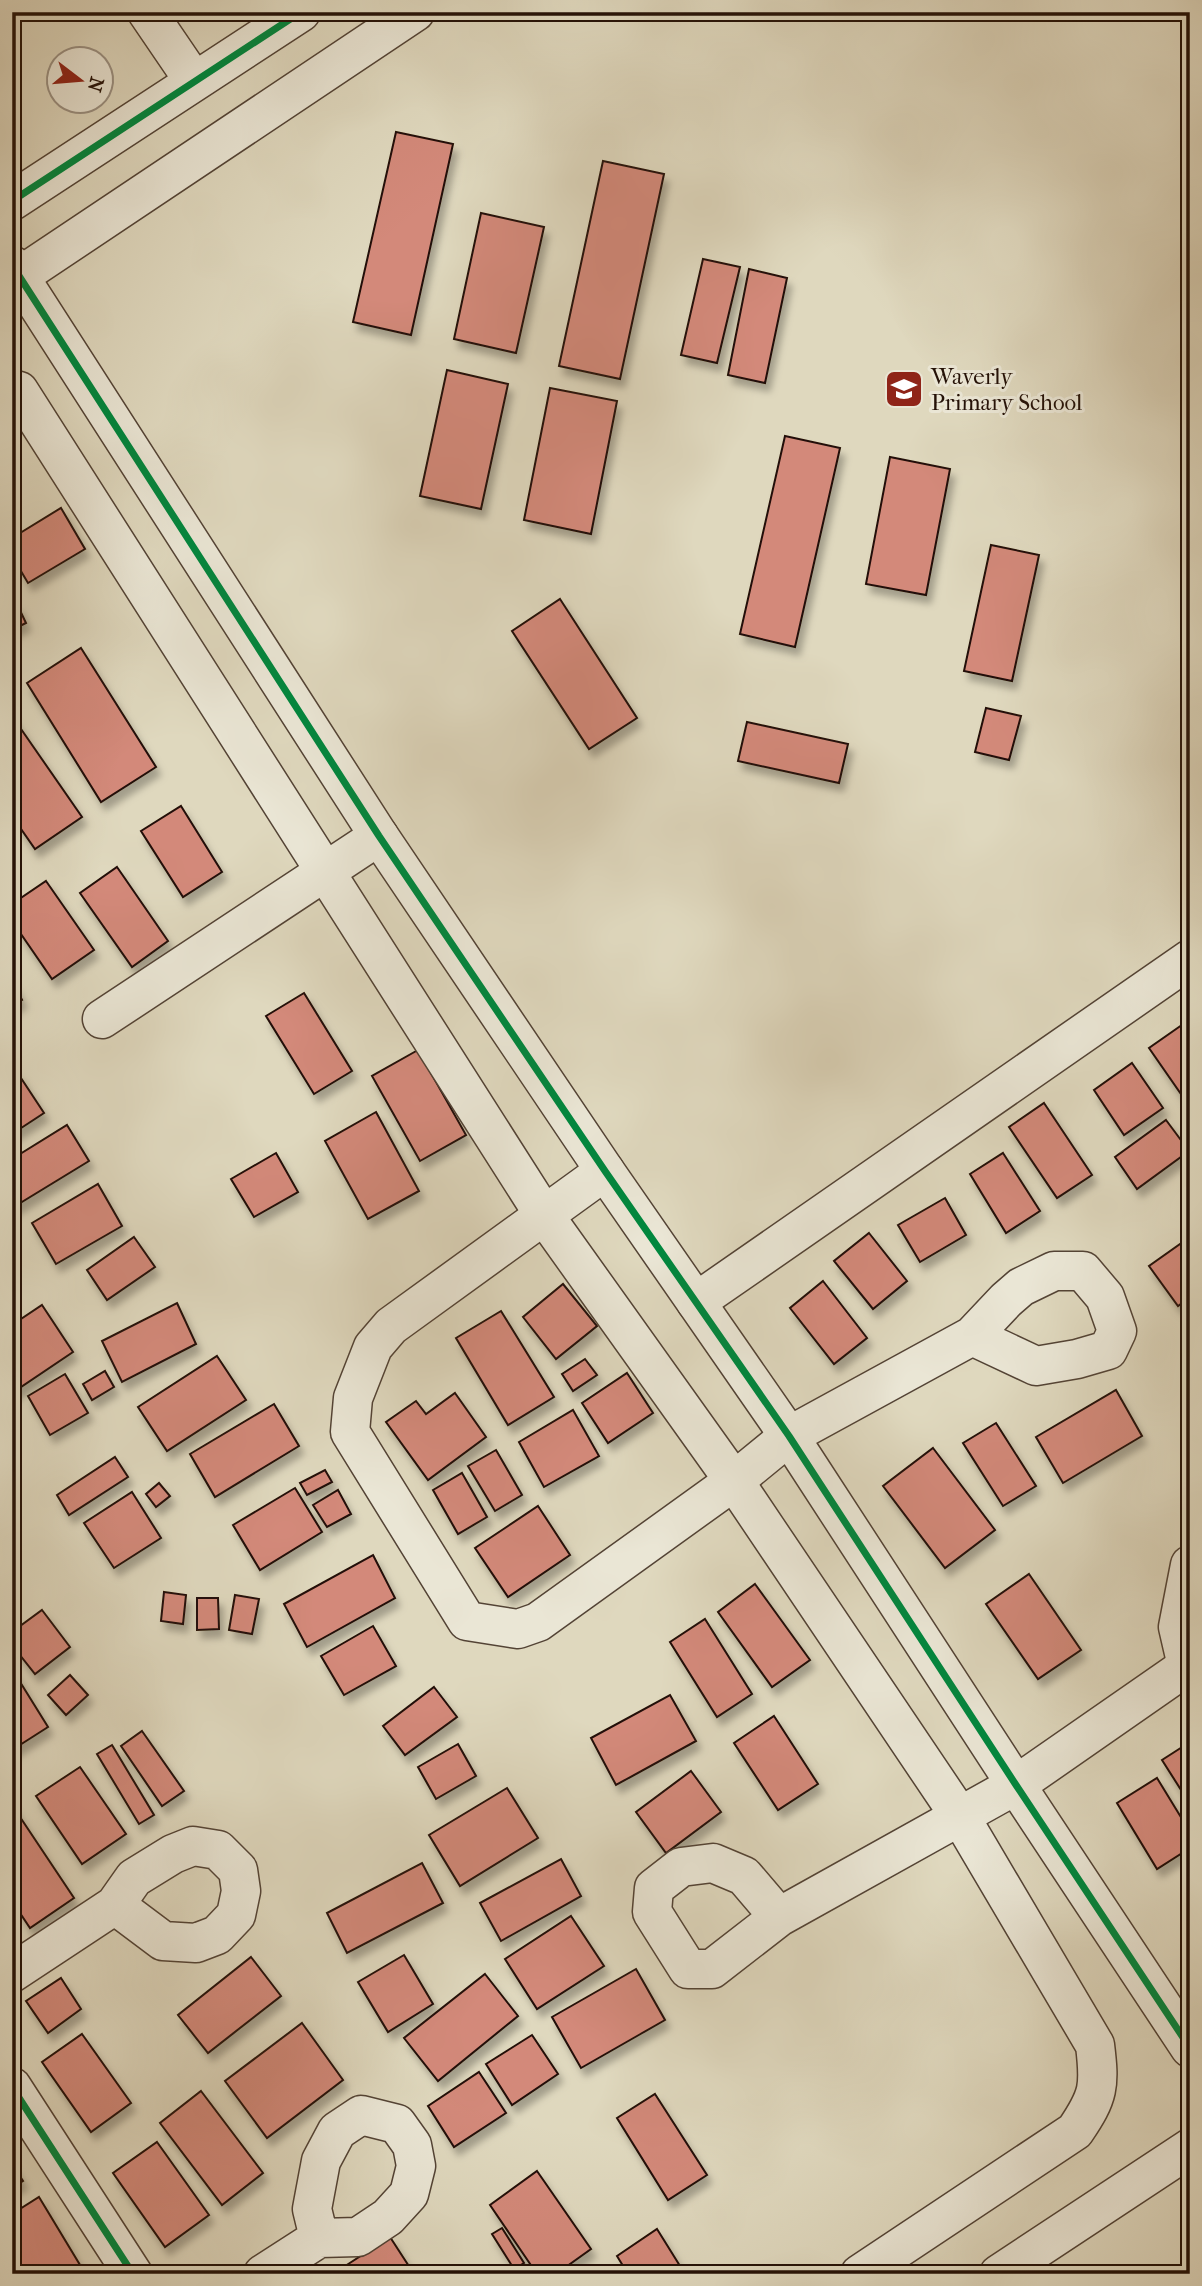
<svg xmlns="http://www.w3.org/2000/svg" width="1202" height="2286" viewBox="0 0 1202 2286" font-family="'IM FELL French Canon',serif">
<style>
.building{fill:#d3897a;stroke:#241107;stroke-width:2;filter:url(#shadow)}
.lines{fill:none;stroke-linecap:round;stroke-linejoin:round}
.minor-casing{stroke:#534335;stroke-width:41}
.minor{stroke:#eae6d5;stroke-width:38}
.cycleway-casing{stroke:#eae6d5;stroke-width:11}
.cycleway{stroke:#00873e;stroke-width:7}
.labels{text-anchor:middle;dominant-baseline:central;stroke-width:6;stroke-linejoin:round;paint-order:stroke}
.poi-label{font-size:23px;fill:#241107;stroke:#eae6d5;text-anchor:start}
</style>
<defs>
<filter id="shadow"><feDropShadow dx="4.5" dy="8" stdDeviation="3.5" flood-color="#0004"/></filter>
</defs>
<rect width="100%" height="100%" fill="#dfd8be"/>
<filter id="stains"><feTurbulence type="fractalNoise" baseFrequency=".00286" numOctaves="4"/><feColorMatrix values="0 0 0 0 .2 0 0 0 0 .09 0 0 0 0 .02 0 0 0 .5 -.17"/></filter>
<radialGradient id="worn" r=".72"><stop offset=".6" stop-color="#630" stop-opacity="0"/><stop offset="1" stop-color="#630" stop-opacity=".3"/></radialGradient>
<g class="building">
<polygon points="396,132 453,144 411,335 353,322"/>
<polygon points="603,161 664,174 620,379 559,366"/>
<polygon points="481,213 544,227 516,353 454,339"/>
<polygon points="703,259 740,267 717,363 681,355"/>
<polygon points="749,269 787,278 765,383 728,375"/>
<polygon points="447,370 508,384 481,509 420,496"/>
<polygon points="550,388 617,401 591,534 524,520"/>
<polygon points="785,436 840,448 795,647 740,634"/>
<polygon points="890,457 950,469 926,595 866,584"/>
<polygon points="61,508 85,549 28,583 12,556 12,538"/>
<polygon points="991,545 1039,555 1012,681 964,671"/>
<polygon points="560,599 637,718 589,749 512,631"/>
<polygon points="17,604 26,623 12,630 12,606"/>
<polygon points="81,648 156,767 101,802 27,683"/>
<polygon points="986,708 1021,716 1009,760 975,752"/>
<polygon points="12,716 82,817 35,849 12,816"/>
<polygon points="747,722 848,744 839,783 738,761"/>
<polygon points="181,806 222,872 183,897 141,831"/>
<polygon points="117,867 168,941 132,967 80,893"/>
<polygon points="46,881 94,950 52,979 12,921 12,904"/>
<polygon points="13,983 22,1000 12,1006 12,983"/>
<polygon points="304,993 352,1071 314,1094 266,1016"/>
<polygon points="1189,1020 1190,1021 1190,1107 1149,1048"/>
<polygon points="418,1050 466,1135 420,1161 372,1076"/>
<polygon points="1132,1063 1163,1108 1124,1135 1094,1090"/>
<polygon points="17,1072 44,1113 12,1134 12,1075"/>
<polygon points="1044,1103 1092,1175 1057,1198 1009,1127"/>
<polygon points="376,1112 419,1191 368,1219 325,1141"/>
<polygon points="1166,1120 1189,1151 1137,1189 1115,1157"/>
<polygon points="67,1125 89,1161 12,1208 12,1159"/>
<polygon points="276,1153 298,1192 254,1217 231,1179"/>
<polygon points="1003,1153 1040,1211 1006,1233 970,1174"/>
<polygon points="98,1184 122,1226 56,1264 32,1223"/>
<polygon points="945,1198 966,1235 920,1262 898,1225"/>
<polygon points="869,1233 907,1281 873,1309 834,1261"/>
<polygon points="134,1237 155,1267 107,1300 87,1270"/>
<polygon points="1190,1237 1190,1297 1178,1306 1149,1266"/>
<polygon points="823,1281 867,1338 834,1364 790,1308"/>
<polygon points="563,1284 597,1326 556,1359 523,1317"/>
<polygon points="177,1303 196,1344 122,1382 102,1341"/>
<polygon points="42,1305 73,1352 12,1393 12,1325"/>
<polygon points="501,1311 554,1397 508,1425 456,1338"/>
<polygon points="217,1356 246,1400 167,1451 138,1407"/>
<polygon points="585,1359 597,1375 573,1391 562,1374"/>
<polygon points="105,1371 114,1387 92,1400 83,1384"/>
<polygon points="627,1373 653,1413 608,1443 582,1403"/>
<polygon points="65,1374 88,1413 50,1435 28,1396"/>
<polygon points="1116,1390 1142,1436 1063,1483 1036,1437"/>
<polygon points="455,1393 486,1437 428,1480 386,1422 416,1401 426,1414"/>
<polygon points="274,1404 299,1446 215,1497 190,1454"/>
<polygon points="573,1410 599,1456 544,1487 519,1442"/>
<polygon points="996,1423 1036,1486 1003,1506 963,1443"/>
<polygon points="933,1448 995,1530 945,1568 883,1486"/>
<polygon points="496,1450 522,1495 495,1511 468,1466"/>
<polygon points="115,1457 128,1477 69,1515 57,1495"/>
<polygon points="325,1470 332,1482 307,1495 300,1483"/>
<polygon points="462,1473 487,1517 458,1534 433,1490"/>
<polygon points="159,1483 170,1496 156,1507 146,1494"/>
<polygon points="295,1488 322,1532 260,1570 233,1525"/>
<polygon points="338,1490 351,1514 327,1527 313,1505"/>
<polygon points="132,1492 161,1538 114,1568 84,1523"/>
<polygon points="538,1506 570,1555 508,1597 475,1548"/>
<polygon points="373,1555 395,1598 307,1647 284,1604"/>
<polygon points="1029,1574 1081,1650 1038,1679 986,1604"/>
<polygon points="755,1584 810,1660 772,1687 718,1612"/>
<polygon points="164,1592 186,1595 183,1624 161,1621"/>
<polygon points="235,1595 259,1599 252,1634 229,1630"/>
<polygon points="197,1598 218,1598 219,1629 197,1630"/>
<polygon points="42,1610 70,1647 35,1674 12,1645 12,1632"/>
<polygon points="705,1619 752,1694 717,1717 670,1642"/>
<polygon points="373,1626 396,1666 344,1695 321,1656"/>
<polygon points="12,1669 48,1727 12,1750"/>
<polygon points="70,1675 88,1695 66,1715 48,1695"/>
<polygon points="434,1687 457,1717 405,1755 383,1726"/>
<polygon points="670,1695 696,1741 616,1785 591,1738"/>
<polygon points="774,1716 818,1784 778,1810 734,1743"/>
<polygon points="142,1731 184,1791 162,1806 121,1746"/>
<polygon points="1190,1742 1190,1804 1162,1760"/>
<polygon points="458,1744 476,1776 436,1799 418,1767"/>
<polygon points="112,1745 154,1815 139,1824 97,1754"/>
<polygon points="80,1767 126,1834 82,1864 36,1796"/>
<polygon points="691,1771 721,1812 666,1853 636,1812"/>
<polygon points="1157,1778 1190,1832 1190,1848 1157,1869 1117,1803"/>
<polygon points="507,1788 538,1838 460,1886 429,1835"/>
<polygon points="12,1805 74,1898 30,1928 12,1901"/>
<polygon points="561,1859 581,1896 501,1941 480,1903"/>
<polygon points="422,1863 443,1903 347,1953 327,1913"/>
<polygon points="571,1916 604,1966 537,2009 505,1959"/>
<polygon points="404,1955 433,2004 388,2032 358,1982"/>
<polygon points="251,1957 281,1996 208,2053 178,2015"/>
<polygon points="636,1969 665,2020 581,2068 552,2017"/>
<polygon points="485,1974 518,2016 438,2081 404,2038"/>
<polygon points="61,1978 81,2009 48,2033 26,2001"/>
<polygon points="302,2023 343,2080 267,2138 225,2081"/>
<polygon points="82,2034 131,2103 91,2132 42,2062"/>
<polygon points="532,2035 558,2074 512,2105 486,2064"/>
<polygon points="479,2072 506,2113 454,2147 428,2106"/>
<polygon points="201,2091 263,2173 222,2205 160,2123"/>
<polygon points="655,2094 707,2175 668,2200 617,2118"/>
<polygon points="157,2142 209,2215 165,2247 113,2173"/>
<polygon points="12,2164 23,2181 12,2188"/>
<polygon points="537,2171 591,2249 556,2274 537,2274 490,2205"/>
<polygon points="39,2197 80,2265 65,2274 18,2274 12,2264 12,2214"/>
<polygon points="502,2228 524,2263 514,2269 492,2234"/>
<polygon points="657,2229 685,2274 628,2274 617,2256"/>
<polygon points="390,2237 414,2274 341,2274 339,2270"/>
</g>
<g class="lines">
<defs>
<g id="minor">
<polyline points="147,12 194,81"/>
<polyline points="12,201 301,12"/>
<polyline points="12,265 379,836 605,1171 789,1436 1016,1785 1190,2048"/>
<polyline points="20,276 415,12"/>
<path d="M12,389L19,391L544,1215L734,1481L961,1818L1095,2045C1100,2086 1099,2096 1075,2131L860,2274"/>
<polyline points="102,1019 379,836"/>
<polyline points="605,1171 391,1326 373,1347 353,1398 350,1432 467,1621 518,1629 538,1622 734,1481 789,1436 972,1336 1006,1300 1021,1287 1054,1271 1083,1271 1105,1297 1117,1331 1108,1350 1077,1359 1036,1366 972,1336"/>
<polyline points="696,1302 1190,959"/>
<polyline points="1187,1666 1178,1627 1190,1565"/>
<polyline points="779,1917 744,1876 713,1863 681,1867 654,1888 652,1912 688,1969 712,1969 779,1917 1016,1785 1190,1664"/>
<polyline points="12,1973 115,1905 134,1878 173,1854 193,1846 218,1850 238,1870 241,1891 236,1915 217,1935 196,1943 163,1941 115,1905"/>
<polyline points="12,2087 133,2274"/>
<polyline points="263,2274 319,2238 358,2237 388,2217 409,2194 416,2166 412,2145 397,2124 361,2115 337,2131 321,2161 312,2209 319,2238"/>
<polyline points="999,2274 1190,2148"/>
</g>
</defs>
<use href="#minor" class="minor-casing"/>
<use href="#minor" class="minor"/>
<defs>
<g id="cycleway">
<polyline points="12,201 301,12"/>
<polyline points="12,265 379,836 605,1171 789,1436 1016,1785 1190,2048"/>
<polyline points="12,2087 133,2274"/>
</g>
</defs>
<use href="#cycleway" class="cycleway-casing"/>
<use href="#cycleway" class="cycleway"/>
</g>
<defs>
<symbol id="school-square" viewBox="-11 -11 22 22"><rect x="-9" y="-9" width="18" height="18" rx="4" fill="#8f2418" stroke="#eae6d5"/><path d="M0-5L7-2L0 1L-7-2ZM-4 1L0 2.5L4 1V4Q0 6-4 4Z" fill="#fff"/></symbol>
</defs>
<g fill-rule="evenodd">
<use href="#school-square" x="882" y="367" width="44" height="44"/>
</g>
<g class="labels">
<g class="poi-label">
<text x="931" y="376">Waverly<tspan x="931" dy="26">Primary School</tspan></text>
</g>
</g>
<rect width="1202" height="2286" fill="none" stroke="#dfd8be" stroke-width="42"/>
<rect x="14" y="14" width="1174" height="2258" fill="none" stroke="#241107" stroke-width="3.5"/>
<rect x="21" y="21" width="1160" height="2244" fill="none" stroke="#241107" stroke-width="2"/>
<g transform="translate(80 80) rotate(106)"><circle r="33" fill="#eae6d5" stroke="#9b9183" stroke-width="2"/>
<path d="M0-5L12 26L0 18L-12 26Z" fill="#8f2418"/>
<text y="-10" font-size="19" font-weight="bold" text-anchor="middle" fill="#241107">N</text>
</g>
<rect width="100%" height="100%" filter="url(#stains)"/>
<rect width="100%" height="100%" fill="url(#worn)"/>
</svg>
